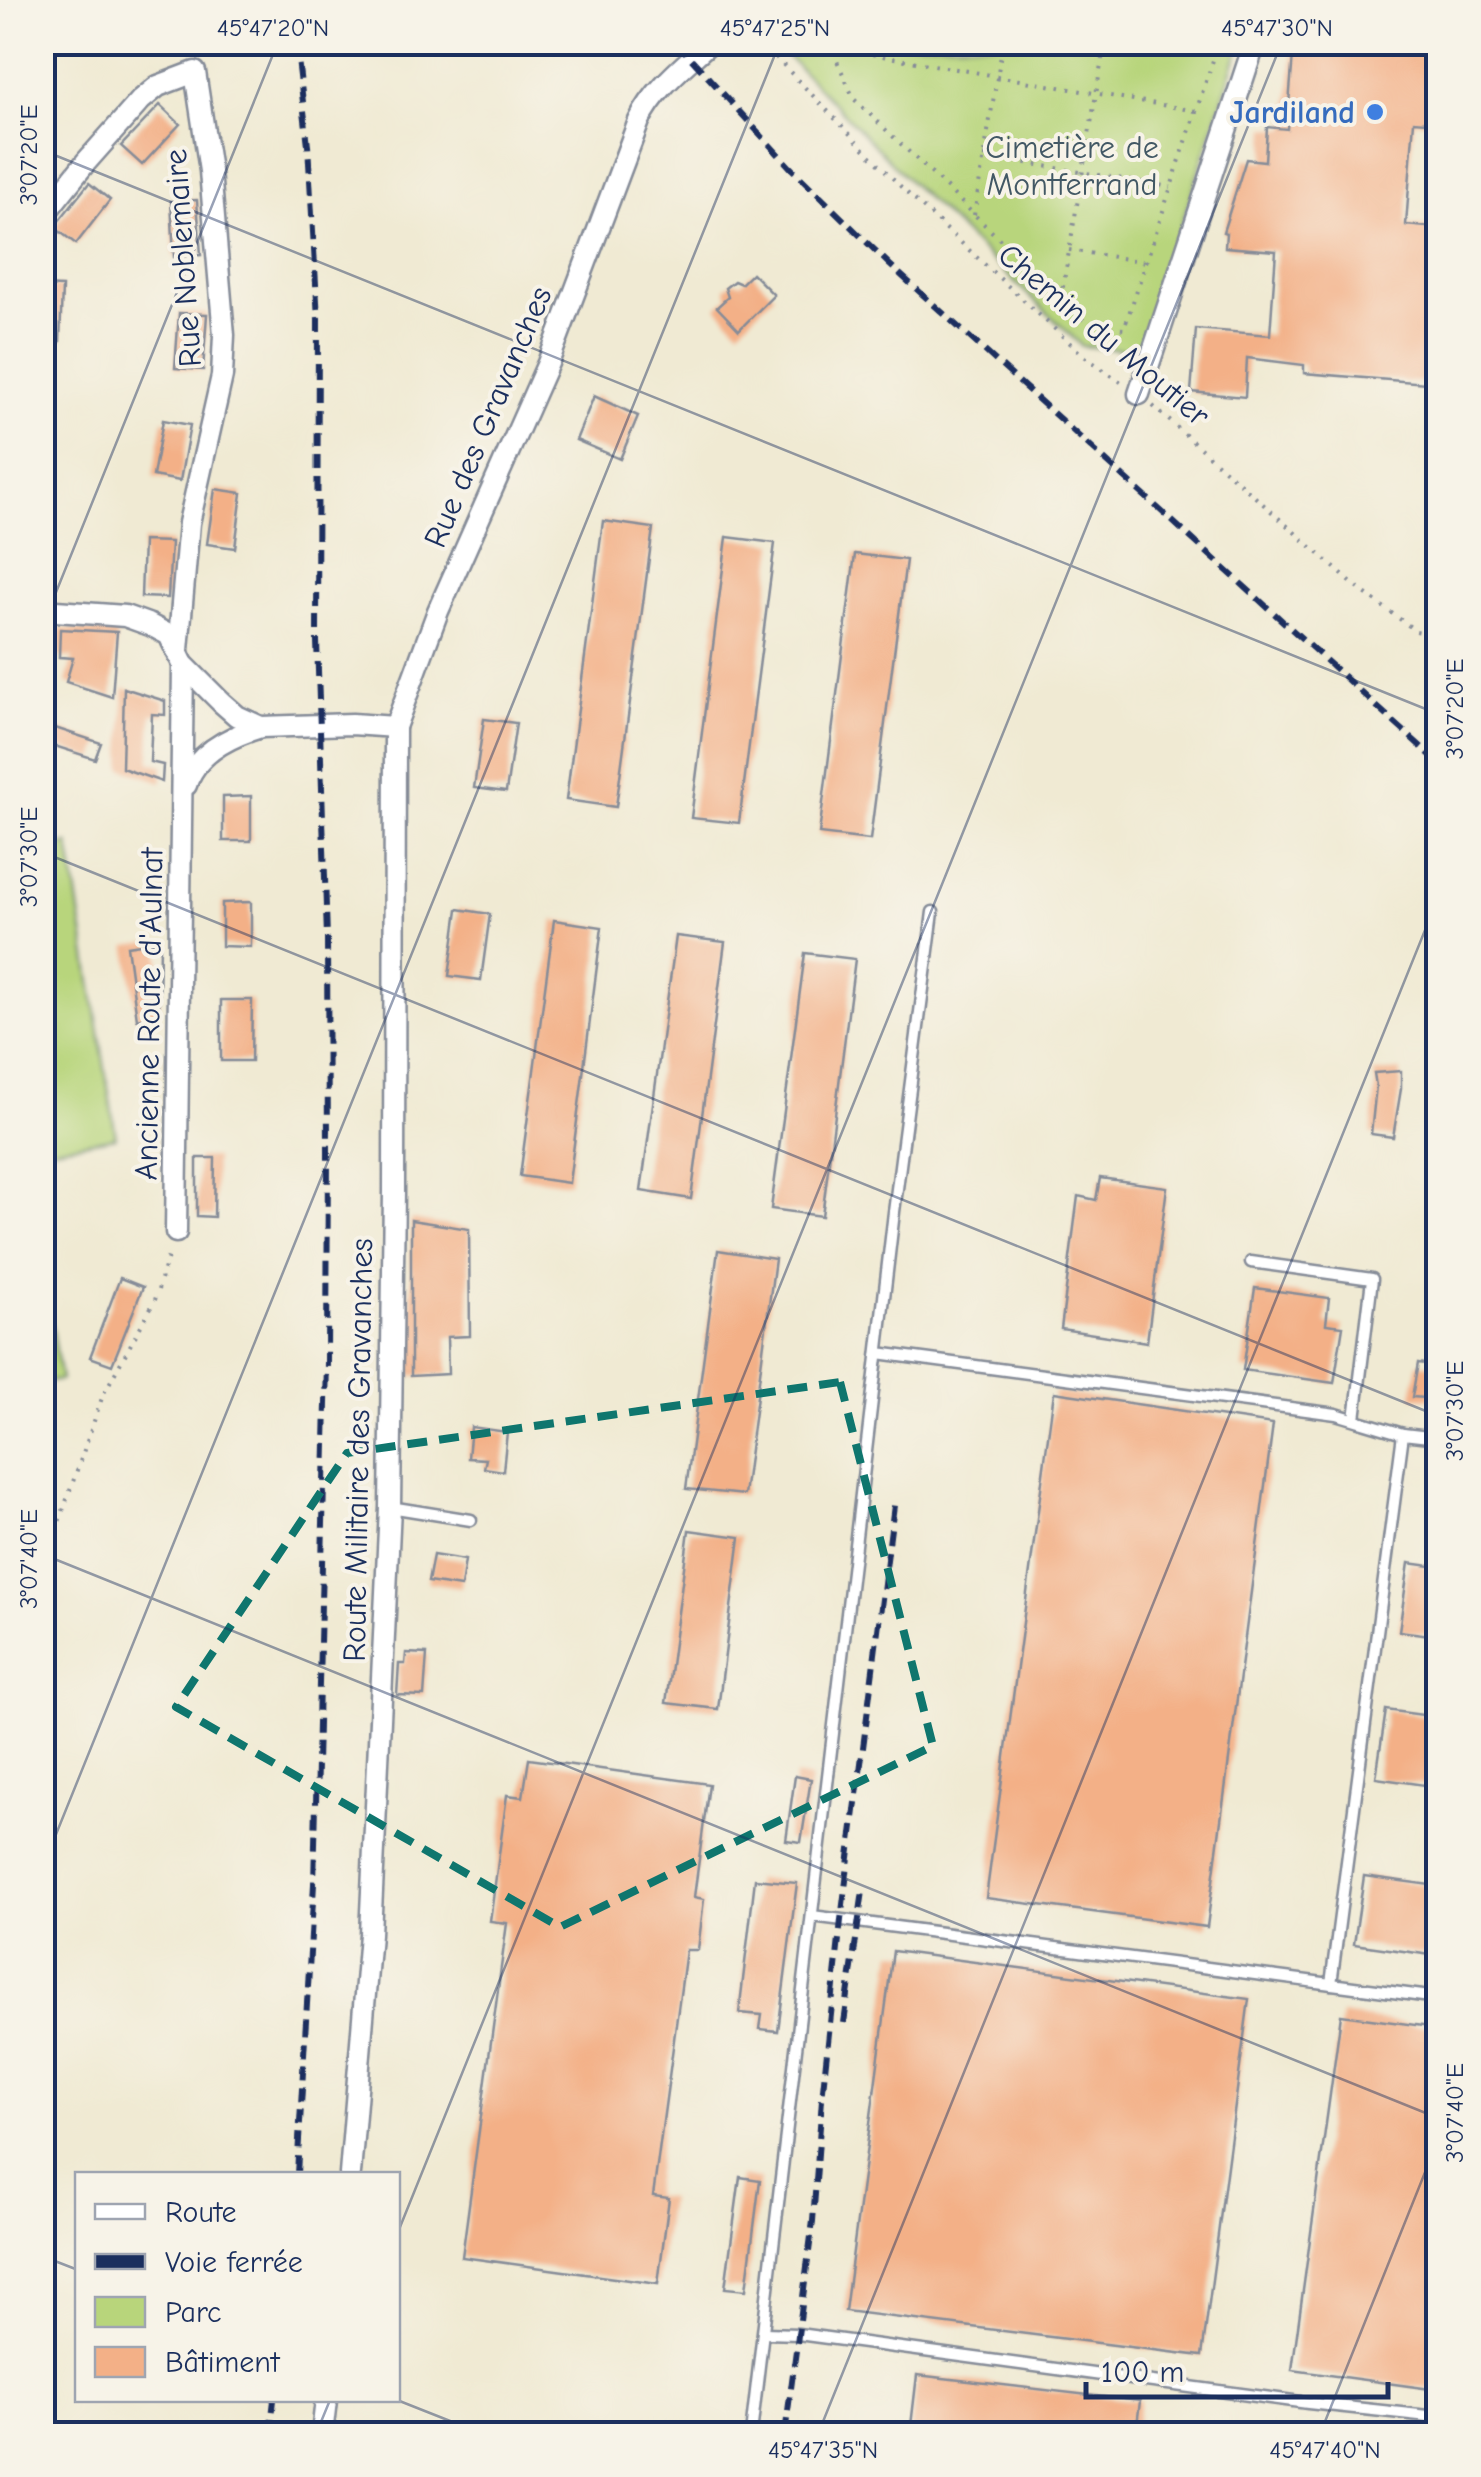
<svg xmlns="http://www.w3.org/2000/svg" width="1481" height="2477" viewBox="0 0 1481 2477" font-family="'Comic Neue',sans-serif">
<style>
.green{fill:#b8d57b;stroke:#6a826c;stroke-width:2.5}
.building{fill:#f3b087}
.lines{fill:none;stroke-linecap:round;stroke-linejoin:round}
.service-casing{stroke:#868c98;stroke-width:15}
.minor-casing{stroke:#868c98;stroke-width:25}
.path{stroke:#868c98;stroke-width:4;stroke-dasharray:2.5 8;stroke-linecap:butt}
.service{stroke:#fff;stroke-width:10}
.minor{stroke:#fff;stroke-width:20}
.rail{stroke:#1b2f5e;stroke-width:6;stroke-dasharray:15 8;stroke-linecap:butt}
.marked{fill:none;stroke:#0f766e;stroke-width:8;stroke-dasharray:20 12;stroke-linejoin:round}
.ticks{fill:none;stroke:#1b2f5e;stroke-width:2.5;stroke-opacity:0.45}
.shop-dot{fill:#3f7fe0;stroke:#f7f3e8;stroke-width:4}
.labels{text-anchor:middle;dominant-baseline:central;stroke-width:8;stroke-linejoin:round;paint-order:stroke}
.shop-label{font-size:32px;font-weight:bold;fill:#366cbe;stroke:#f7f3e8;text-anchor:end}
.park-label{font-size:32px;fill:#425865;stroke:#f7f3e8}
.street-label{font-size:32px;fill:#1b2f5e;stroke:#f7f3e8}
.neatline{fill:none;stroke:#1b2f5e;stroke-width:4}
.ticks-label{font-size:25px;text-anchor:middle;fill:#1b2f5e}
</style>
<rect width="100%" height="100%" fill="#f7f3e8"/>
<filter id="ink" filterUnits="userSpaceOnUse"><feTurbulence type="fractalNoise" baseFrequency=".01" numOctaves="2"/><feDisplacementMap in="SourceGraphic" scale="20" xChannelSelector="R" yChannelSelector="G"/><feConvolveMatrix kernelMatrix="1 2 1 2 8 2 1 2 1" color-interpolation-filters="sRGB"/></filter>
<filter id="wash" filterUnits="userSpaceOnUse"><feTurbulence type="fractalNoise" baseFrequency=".0048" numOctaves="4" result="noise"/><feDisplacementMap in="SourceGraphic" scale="40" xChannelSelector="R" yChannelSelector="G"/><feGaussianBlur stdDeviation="2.25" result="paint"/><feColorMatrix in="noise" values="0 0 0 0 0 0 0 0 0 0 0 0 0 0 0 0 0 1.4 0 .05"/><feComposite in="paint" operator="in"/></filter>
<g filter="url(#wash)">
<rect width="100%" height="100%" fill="#f0ead3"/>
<g class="green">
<polygon points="775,43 1241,43 1140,351 1082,346 915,187"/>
<polygon points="69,844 116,1137 43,1150 43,849"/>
<polygon points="43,1271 61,1380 43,1383 42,1383"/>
</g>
<g id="blocks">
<g class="building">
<polygon points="1294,42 1431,42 1425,122 1414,121 1406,225 1438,228 1438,384 1304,373 1304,365 1247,358 1245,397 1191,392 1196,329 1270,335 1276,251 1225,247 1226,233 1223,232 1246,159 1265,161 1267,127 1287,129"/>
<polygon points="160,105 180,124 142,165 121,146"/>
<polygon points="89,183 110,200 76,244 54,227"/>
<polygon points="197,200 201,255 174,257 171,201"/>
<polygon points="752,273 774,295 739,330 717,307 728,297 725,288 734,281 741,284"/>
<polygon points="42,286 62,287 60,342 42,342"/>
<polygon points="179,313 207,314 203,370 175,368"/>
<polygon points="594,396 638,416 620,459 576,440"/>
<polygon points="163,420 190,425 180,481 153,476"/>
<polygon points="215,489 242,493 235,548 207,544"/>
<polygon points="603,521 653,528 616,807 566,800"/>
<polygon points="727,537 775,543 739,823 691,818"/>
<polygon points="143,541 171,542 168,598 141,597"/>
<polygon points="855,554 906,560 870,840 819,834"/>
<polygon points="60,629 117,632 112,697 66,682 73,658 59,657"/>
<polygon points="124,688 165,701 165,715 152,714 150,762 163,765 162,782 122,768"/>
<polygon points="484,719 516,723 506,792 474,788"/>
<polygon points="46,725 101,743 95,759 42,742"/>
<polygon points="251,796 251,841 223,841 223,797"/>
<polygon points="251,902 251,947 222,946 222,903"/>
<polygon points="458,909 490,914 481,980 449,976"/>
<polygon points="554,920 602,927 569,1183 520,1176"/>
<polygon points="676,936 725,942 691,1199 641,1191"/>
<polygon points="160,941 159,1015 137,1019 127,946"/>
<polygon points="805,953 855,959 822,1216 771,1209"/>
<polygon points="221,1000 252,1000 251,1061 221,1061"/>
<polygon points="1401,1071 1401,1089 1393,1137 1371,1134 1376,1086 1374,1073"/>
<polygon points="197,1158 215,1158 214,1217 197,1216"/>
<polygon points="1100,1178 1167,1187 1147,1342 1061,1329 1078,1196 1096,1200"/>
<polygon points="411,1220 469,1229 470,1336 447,1337 448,1374 411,1376"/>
<polygon points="718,1250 775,1259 744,1495 686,1489"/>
<polygon points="120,1278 143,1287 112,1365 90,1357"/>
<polygon points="1255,1288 1329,1298 1326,1324 1343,1326 1334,1383 1243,1370"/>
<polygon points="1418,1363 1438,1366 1438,1399 1412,1397"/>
<polygon points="1054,1392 1273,1424 1207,1927 986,1898"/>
<polygon points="471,1427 507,1432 503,1471 484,1468 486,1459 468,1458"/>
<polygon points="689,1530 740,1537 718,1709 666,1703"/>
<polygon points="433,1555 465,1560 461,1587 428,1582"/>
<polygon points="1409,1563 1438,1567 1438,1636 1399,1631"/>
<polygon points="406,1653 427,1654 424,1696 397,1695 399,1664 405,1664"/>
<polygon points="1386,1710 1438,1717 1438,1787 1376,1778"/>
<polygon points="529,1759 709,1784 694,1897 704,1899 698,1950 686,1950 653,2196 669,2198 658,2284 462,2257 507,1923 490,1921 507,1795 523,1797"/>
<polygon points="795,1776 811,1779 801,1842 786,1840"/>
<polygon points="1364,1876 1438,1886 1438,1956 1354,1944"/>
<polygon points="755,1879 797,1883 778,2031 760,2029 762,2015 739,2013"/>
<polygon points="893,1951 1249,1999 1202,2356 845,2311"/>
<polygon points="1341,2015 1438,2028 1438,2390 1292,2370"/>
<polygon points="740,2177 760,2180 746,2290 725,2288"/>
<polygon points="917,2375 1140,2401 1136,2434 910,2434"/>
</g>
</g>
</g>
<g filter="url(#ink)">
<use href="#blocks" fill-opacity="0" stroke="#868c98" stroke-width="2.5"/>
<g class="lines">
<defs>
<g id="service">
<polyline points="1251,1262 1372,1279 1355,1419"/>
<polyline points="878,1353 1336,1414 1403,1434 1438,1438"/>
<polyline points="390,1507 471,1520"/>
<polyline points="812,1916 1438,1998"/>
<polyline points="1331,1984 1403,1434"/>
<polyline points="764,2333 798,2334 1308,2403 1438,2417"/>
<polyline points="751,2434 894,1212 933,912"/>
</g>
<g id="minor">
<polyline points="42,217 86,162 141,100 158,86 195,72 210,171 224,335 222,376 189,523 178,650"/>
<polyline points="1139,394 1255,42"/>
<path d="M42,610L125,616L150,625L169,635L183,664L221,702L237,716L261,727L352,724L395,727L438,611L548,363L639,121C655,88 683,67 710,42"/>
<path d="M186,785C196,753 231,736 261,727"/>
<polyline points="176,1232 183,664"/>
<polyline points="350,2174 370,1934 390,1507 394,1191 395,727"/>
<polyline points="322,2434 326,2400"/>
</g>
</defs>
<use href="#service" class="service-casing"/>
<use href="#minor" class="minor-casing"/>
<g class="path">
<polyline points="761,42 905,191 1084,356 1121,382"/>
<polyline points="832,42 831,47 854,99 1089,325 1124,329 1219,42"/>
<polyline points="831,47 1196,111"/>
<polyline points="1436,74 1438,74"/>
<polyline points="984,156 1171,187"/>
<polyline points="974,215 1003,42"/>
<polyline points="1069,250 1146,262"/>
<polyline points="1061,298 1105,42"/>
<polyline points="1153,406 1355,586 1416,631 1438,635"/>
<polyline points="42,1603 56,1531 103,1395 155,1300 170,1250"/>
</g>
<use href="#service" class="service"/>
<use href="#minor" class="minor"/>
<g class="rail">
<polyline points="296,42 308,145 318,319 317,641 327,937 328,1151 327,1363 314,1884 297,2174"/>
<polyline points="676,42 790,167 890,265 1438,762"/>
<polyline points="844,2023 863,1891"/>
<polyline points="270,2434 274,2400"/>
<polyline points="785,2434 813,2221 822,2099 841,1920 894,1505"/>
</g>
</g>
</g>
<path class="marked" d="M840,1382L933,1746L560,1927L176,1707L347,1453Z"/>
<path class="ticks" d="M42,150L1438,714M42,627L278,42M42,852L1438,1416M42,1554L1438,2118M42,1869L780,42M398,2232L1282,42M42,2256L78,2270M397,2400L483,2434M316,2434L330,2400M818,2434L1438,898M1320,2434L1438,2140"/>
<circle class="shop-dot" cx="1375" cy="112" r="10"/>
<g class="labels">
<g class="shop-label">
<text x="1355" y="112">Jardiland</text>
</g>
<g class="park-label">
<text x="1072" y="147">Cimetière de<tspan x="1072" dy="37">Montferrand</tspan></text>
</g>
<g class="street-label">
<text transform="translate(183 258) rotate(-94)">Rue Noblemaire</text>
<text transform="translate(1104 335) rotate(40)">Chemin du Moutier</text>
<text transform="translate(488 417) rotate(-67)">Rue des Gravanches</text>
<text transform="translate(149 1014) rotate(-89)">Ancienne Route d'Aulnat</text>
<text transform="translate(358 1450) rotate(-89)">Route Militaire des Gravanches</text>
</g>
</g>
<rect width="1481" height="2477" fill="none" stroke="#f7f3e8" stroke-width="110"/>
<rect x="75" y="2172" width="325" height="230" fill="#f7f3e8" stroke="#9fa5b1" stroke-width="2.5"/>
<rect x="95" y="2204" width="50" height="15" fill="#ffffff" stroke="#9fa5b1" stroke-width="2.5"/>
<text x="165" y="2222" font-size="30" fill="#1b2f5e">Route</text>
<rect x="95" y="2254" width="50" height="15" fill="#1b2f5e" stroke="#9fa5b1" stroke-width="2.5"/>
<text x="165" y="2272" font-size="30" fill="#1b2f5e">Voie ferrée</text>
<rect x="95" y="2297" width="50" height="30" fill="#b8d57b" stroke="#9fa5b1" stroke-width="2.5"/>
<text x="165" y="2322" font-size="30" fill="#1b2f5e">Parc</text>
<rect x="95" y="2347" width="50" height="30" fill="#f3b087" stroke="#9fa5b1" stroke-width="2.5"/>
<text x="165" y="2372" font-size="30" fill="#1b2f5e">Bâtiment</text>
<path d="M1086 2382v15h302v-15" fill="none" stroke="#1b2f5e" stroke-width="5"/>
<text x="1101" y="2382" font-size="30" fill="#1b2f5e" stroke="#f7f3e8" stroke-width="8" paint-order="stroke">100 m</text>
<rect x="55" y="55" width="1371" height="2367" class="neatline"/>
<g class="ticks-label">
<text x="273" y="36">45°47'20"N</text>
<text x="775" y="36">45°47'25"N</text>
<text x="1277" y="36">45°47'30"N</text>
<text transform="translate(28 155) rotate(-90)" y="9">3°07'20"E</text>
<text transform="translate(1454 709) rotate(-90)" y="9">3°07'20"E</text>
<text transform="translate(28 857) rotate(-90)" y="9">3°07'30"E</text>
<text transform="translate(1454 1411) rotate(-90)" y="9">3°07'30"E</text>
<text transform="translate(28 1559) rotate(-90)" y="9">3°07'40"E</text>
<text transform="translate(1454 2113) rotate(-90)" y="9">3°07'40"E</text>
<text x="823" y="2458">45°47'35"N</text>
<text x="1325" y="2458">45°47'40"N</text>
</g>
</svg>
